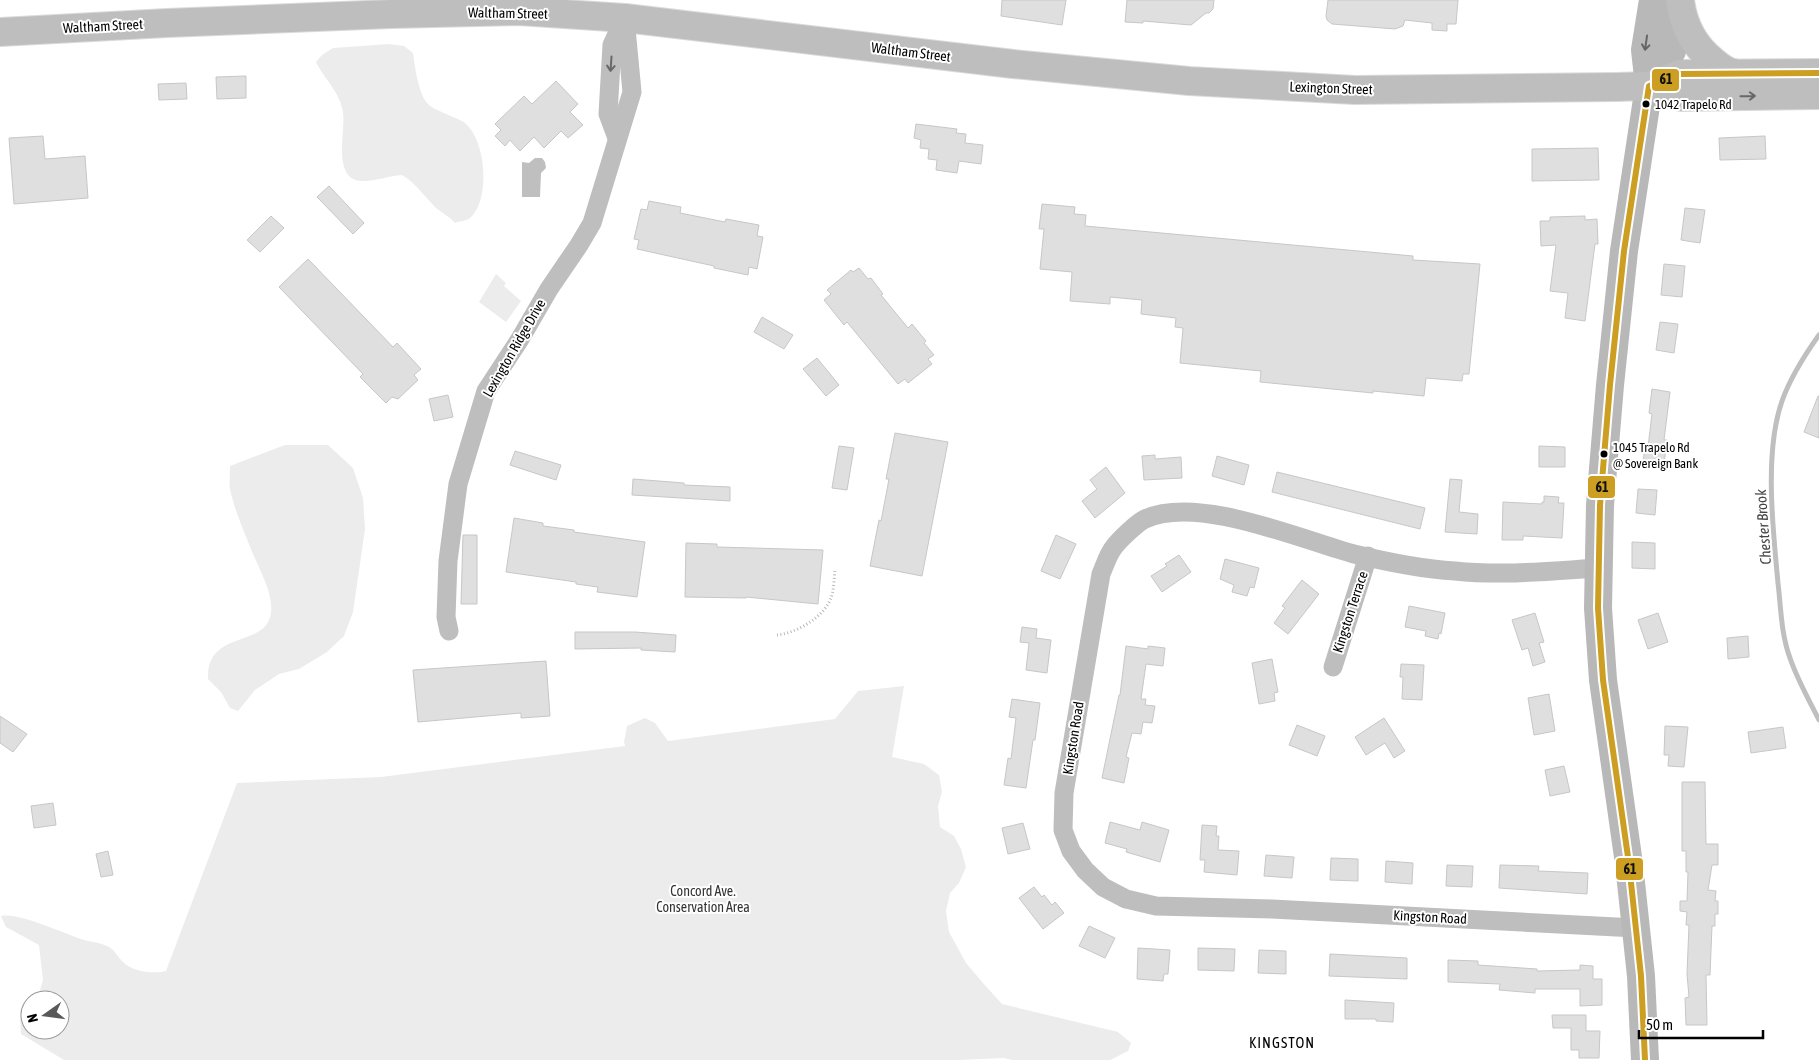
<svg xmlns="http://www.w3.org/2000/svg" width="1819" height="1060" viewBox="0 0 1819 1060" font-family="'Asap Condensed',sans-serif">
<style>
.green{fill:#ececec}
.water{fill:#bfbfbf}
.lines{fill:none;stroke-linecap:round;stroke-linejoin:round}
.stream{stroke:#bfbfbf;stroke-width:5}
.building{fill:#dfdfdf;stroke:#c7c7c7}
.primary-casing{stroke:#dbdbdb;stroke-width:30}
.path{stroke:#b9b9b9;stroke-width:3;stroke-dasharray:1 2.5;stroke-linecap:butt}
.minor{stroke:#bebebe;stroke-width:19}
.secondary{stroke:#b8b8b8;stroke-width:28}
.primary{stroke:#bebebe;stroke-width:28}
.bus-1-casing{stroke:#fff;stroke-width:10}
.bus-1{stroke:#cc9f23;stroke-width:6}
.oneway{stroke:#656565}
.oneway2{stroke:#686868}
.bus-dot{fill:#000;stroke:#fff;stroke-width:2}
.labels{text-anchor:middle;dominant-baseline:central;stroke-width:4;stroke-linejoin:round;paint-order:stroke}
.bus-label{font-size:13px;fill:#000;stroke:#fff;text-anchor:start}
.street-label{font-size:14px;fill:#000;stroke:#fff}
.park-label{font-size:14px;fill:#333;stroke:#fff}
.water-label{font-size:15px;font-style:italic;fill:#444;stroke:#fff}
.neighbourhood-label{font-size:15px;letter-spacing:1px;fill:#000;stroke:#fff}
.line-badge{stroke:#fff;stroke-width:2}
.pale-badge-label{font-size:14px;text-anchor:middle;font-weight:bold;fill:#111}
</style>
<rect width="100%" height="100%" fill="#fff"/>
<g class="green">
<path d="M389,44L404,46L413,53C415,67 418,93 428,104C433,110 456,117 465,123C486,140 491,200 470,218C466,221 460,221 455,223C450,217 442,213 436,208C424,196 417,184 402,175C389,176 376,181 364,181C331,182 346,131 343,113C341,93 324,79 316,62L322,55L333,48Z"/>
<polygon points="496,274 506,283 504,286 521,301 506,322 479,302"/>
<path d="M285,445H328L353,468L363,498L365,529L353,612L344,636L327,652L299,669L279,674L255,690L238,711L230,708L221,692L208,679C206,629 266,649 271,613C274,592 256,564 249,544C242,527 234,508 230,489C229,482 230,474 230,466Z"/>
<path d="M904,686L892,757L924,764L939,775L942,792L938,806L940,827L954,836L961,849L966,867L959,883L950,893L946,911L949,932L966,963L983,983L1002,1004L1118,1032L1131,1043L1128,1051L1110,1060H1012L1004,1058L959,1060H64L21,1034L20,1017L30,1007V1030H60V1000H37L43,980L39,945L6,927L1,916C18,912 63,933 81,939C89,942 99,942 107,946C113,948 118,957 123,962C133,972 153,974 166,971L237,783L381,777L625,746L624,742L627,726L645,718L655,723L668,741L835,719L858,691Z"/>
</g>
<polygon class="water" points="535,158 542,158 545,162 546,168 541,173 540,197 522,197 522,162 529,163"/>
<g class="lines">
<path class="stream" d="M1819,335C1804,356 1791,376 1782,401C1764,452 1773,530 1778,583C1781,608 1781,634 1790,658C1797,679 1809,700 1819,720"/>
</g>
<g class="building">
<polygon points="1002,0 1066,0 1062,25 1001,16"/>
<polygon points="1127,0 1214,0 1213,9 1209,13 1206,13 1191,25 1143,21 1143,23 1125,22"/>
<polygon points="1328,0 1458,0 1456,24 1447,24 1447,31 1432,30 1432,23 1405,20 1403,26 1395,29 1332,24 1327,20 1326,16"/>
<polygon points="246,76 246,98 217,99 216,77"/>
<polygon points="556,81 578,104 570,112 583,125 568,138 561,131 544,148 534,137 520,151 510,140 505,146 495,136 501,130 495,124 524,96 532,104"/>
<polygon points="186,83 187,99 159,100 158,84"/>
<polygon points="916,124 957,129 956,133 966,134 965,143 983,145 981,164 959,161 957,173 936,170 937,160 928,159 929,149 920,148 921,140 914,138"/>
<polygon points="43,136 45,159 85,156 88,198 14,204 9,138"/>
<polygon points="1765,136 1766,159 1720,160 1719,138"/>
<polygon points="1598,148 1599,180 1532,181 1532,149"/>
<polygon points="329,186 364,223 353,234 317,197"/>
<polygon points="649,201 681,207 680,213 725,222 726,219 759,225 757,236 763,237 757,269 749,267 748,275 714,268 714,266 637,249 639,240 634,239 641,209 647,210"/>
<polygon points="1042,204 1075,207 1074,214 1086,215 1085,226 1413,256 1413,260 1480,264 1469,374 1463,374 1462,381 1426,378 1424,396 1373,391 1373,393 1260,382 1261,371 1180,363 1183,328 1175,327 1176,318 1141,314 1142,300 1110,297 1110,304 1070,301 1072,272 1040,269 1044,229 1039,229"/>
<polygon points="1685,208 1705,210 1700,243 1681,240"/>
<polygon points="271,216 284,228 260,252 247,240"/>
<polygon points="1585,216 1585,220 1597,219 1598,244 1595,244 1585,321 1565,318 1568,293 1550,291 1556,245 1541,246 1540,221 1550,221 1550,217"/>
<polygon points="308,259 393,347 397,343 421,369 414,375 418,380 398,399 392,397 386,403 360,377 363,374 279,287"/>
<polygon points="1664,264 1685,266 1682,297 1661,295"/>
<polygon points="859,268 868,279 871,278 883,294 881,295 908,328 912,324 926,341 924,343 934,355 928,359 932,364 908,383 905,379 898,384 847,322 844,325 824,300 831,294 827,290 851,270 853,272"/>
<polygon points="762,317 793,335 784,349 754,332"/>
<polygon points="1660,322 1678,324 1674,353 1656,350"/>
<polygon points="817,358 839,385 826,396 803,369"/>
<polygon points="1652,389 1670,392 1664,440 1667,440 1664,464 1643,462 1645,447 1648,447 1652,414 1649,413"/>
<polygon points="448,395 453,417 434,421 429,399"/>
<polygon points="1818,396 1819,396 1819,438 1804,432"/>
<polygon points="895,433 948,442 922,576 870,566 879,520 881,521 886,495 889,479 886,479"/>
<polygon points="839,446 854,448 847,490 832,488"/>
<polygon points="1539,446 1565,447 1565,467 1539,467"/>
<polygon points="515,451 561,465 556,480 510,465"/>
<polygon points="1155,455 1155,459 1181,457 1182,478 1144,480 1142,456"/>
<polygon points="1217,456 1249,465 1244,485 1212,476"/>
<polygon points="1106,467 1125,493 1095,518 1082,501 1097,489 1090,480"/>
<polygon points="1277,472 1425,508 1420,529 1272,492"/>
<polygon points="633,479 684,483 684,485 730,487 730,501 632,495"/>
<polygon points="1450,479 1462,480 1459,512 1478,514 1477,534 1445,532"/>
<polygon points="1638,489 1657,490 1655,515 1636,513"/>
<polygon points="1544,496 1559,497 1558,503 1564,503 1562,538 1523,536 1523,540 1502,540 1503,502 1542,504 1542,502 1544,502"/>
<polygon points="514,518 543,523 543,526 574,530 574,532 645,542 637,597 597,592 598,587 576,584 576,582 506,572"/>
<polygon points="463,535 477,535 477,604 461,604"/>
<polygon points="1056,535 1076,544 1060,579 1041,571"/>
<polygon points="1632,542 1655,543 1655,569 1632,568"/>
<polygon points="686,543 717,544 717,547 823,550 818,604 746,597 746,598 685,597"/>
<polygon points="1179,555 1191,572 1162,592 1151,576 1167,566 1165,564"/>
<polygon points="1225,559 1259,568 1254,588 1250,587 1247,596 1232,592 1234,585 1220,579"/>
<polygon points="1302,580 1319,594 1288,634 1274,623 1285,608 1282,606"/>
<polygon points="1409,606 1445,613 1441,634 1439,633 1438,639 1425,636 1426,631 1405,627"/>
<polygon points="1535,613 1544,642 1539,643 1545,662 1533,666 1528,648 1522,650 1512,620"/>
<polygon points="1658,613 1668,642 1648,649 1638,620"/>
<polygon points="1022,627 1037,629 1036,638 1051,640 1047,673 1026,670 1029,643 1020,642"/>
<polygon points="575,632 635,632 676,635 675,652 641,650 641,648 575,649"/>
<polygon points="1748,636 1749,657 1728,659 1727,638"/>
<polygon points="1126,646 1148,649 1148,646 1165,648 1163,666 1146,664 1141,699 1146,699 1145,705 1155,706 1152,723 1143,722 1141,734 1132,733 1126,757 1129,758 1124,783 1102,778 1119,695 1120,695"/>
<polygon points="1272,659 1278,692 1274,693 1275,701 1259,704 1252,663"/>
<polygon points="546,661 550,716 521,718 521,713 418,722 413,670"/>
<polygon points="1401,664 1424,665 1422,700 1402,699 1403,677 1400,677"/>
<polygon points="1549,694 1555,731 1534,735 1528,698"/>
<polygon points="1012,699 1040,703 1035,740 1033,740 1026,788 1004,785 1008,758 1011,759 1016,718 1009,717"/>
<polygon points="0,716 27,734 13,752 0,743"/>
<polygon points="1384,718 1405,751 1394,758 1385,743 1366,755 1355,737"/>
<polygon points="1297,725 1325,736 1317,756 1289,745"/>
<polygon points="1665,726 1688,727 1684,767 1668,766 1669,755 1664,755"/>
<polygon points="1783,727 1786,748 1751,753 1748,732"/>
<polygon points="1564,766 1570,792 1550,796 1545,770"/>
<polygon points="1682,782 1705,782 1706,844 1718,844 1718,865 1712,865 1708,890 1716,891 1715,901 1718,901 1718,914 1715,914 1715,926 1712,926 1710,975 1706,975 1707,1025 1686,1025 1685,998 1689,997 1687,974 1689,925 1686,925 1687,912 1680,911 1680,901 1687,901 1688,872 1686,872 1686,851 1682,851"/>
<polygon points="53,803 56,825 34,828 31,806"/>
<polygon points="1110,822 1140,830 1142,822 1169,830 1160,862 1126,852 1127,849 1105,843"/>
<polygon points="1023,823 1030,849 1008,854 1002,828"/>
<polygon points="1202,825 1217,826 1216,836 1219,836 1218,850 1239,851 1237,875 1204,872 1205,860 1200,860"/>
<polygon points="108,851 113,875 101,877 96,854"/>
<polygon points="1266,855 1294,857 1292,878 1264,876"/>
<polygon points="1331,858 1358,859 1358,881 1330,880"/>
<polygon points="1386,861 1413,863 1412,884 1385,882"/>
<polygon points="1447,865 1473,866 1472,887 1446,886"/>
<polygon points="1500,865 1539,866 1538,871 1588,873 1587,894 1499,888"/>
<polygon points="1034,887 1042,897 1044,895 1052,905 1055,902 1064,913 1043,929 1019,898"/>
<polygon points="1089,926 1115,938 1105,958 1079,946"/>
<polygon points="1138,948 1170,950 1168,974 1164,974 1163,981 1137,979"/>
<polygon points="1198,948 1235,949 1234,971 1198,970"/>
<polygon points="1259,950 1286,951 1286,974 1258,973"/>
<polygon points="1330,954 1407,958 1407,979 1329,976"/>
<polygon points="1448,960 1478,961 1478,965 1537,969 1537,971 1580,970 1580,965 1593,966 1593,979 1602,979 1602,1005 1580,1006 1580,989 1535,989 1535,993 1499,990 1500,984 1448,982"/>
<polygon points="1345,1000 1394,1003 1393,1022 1376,1021 1376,1019 1345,1019"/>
<polygon points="1552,1015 1586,1015 1586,1031 1600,1031 1599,1058 1579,1058 1579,1050 1571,1050 1571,1028 1553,1028"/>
</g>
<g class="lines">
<defs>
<g id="primary">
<path d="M1680,0C1683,25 1693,45 1713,61C1719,66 1724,71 1733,73"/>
<polyline points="0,32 167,23 391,14 519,11 625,18 1013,64 1189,81 1355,90 1616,87 1649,86 1680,74 1819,73"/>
<polyline points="1649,86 1681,97 1819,95"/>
</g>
</defs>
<use href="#primary" class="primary-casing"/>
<path class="path" d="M777,635C797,633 824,617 831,598C834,590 834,579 835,570"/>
<g class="minor">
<polyline points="617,138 608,114 612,45 624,19"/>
<path d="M1599,568C1551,571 1503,576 1455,571C1422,569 1387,562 1354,554C1299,539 1198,495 1145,519C1138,522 1119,540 1114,547C1108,554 1105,565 1101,574L1064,793L1063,830L1071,851L1085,870L1103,887L1126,899L1156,906L1272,909L1636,928"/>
<polyline points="449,631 446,617 448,561 458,484 486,391 520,339 549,289 579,245 592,223 632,92 625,18"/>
<polyline points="1333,667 1368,556"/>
</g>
<g class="secondary">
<polyline points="1649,86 1672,51 1677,0"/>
<polyline points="1645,1060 1641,976 1629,864 1603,680 1598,608 1600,505 1610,385 1624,251 1649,86 1645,50 1653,0"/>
</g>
<use href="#primary" class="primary"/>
<defs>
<polyline id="bus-1" points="1645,1060 1641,976 1629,864 1603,680 1598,608 1600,505 1610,385 1624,251 1649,86 1680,74 1819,73"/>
</defs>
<use href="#bus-1" class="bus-1-casing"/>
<use href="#bus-1" class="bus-1"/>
</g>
<defs><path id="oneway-shaft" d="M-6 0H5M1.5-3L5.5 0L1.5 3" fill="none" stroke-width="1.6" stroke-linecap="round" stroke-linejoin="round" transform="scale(1.25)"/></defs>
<use class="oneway" href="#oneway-shaft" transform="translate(1646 43) rotate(98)"/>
<g class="oneway2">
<use href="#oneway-shaft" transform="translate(611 64) rotate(94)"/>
<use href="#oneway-shaft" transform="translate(1748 96) rotate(-1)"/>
</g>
<g class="bus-dot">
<circle cx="1646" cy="104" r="4.5"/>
<circle cx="1604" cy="454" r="4.5"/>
</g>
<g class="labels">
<g class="bus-label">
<text x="1655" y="104">1042 Trapelo Rd</text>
<text x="1613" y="447">1045 Trapelo Rd<tspan x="1613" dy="16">@ Sovereign Bank</tspan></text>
</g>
<g class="street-label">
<text transform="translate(508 13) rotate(1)">Waltham Street</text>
<text transform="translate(103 26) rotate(-3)">Waltham Street</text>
<text transform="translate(911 52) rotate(7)">Waltham Street</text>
<text transform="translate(1331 88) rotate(2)">Lexington Street</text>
<text transform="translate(514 348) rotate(-60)">Lexington Ridge Drive</text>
<text transform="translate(1350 612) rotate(-72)">Kingston Terrace</text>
<text transform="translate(1073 738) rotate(-81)">Kingston Road</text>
<text transform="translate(1430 917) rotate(3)">Kingston Road</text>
</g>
<g class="park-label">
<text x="703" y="891">Concord Ave.<tspan x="703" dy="16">Conservation Area</tspan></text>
</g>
<g class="water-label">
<text transform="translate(1763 527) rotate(-94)">Chester Brook</text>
</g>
<g class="neighbourhood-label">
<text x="1282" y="1042">KINGSTON</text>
</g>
</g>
<g class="line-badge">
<rect x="1651" y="68" width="29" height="24" rx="5" fill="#cc9f23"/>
<rect x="1587" y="475" width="29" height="24" rx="5" fill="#cc9f23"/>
<rect x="1615" y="857" width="29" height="24" rx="5" fill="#cc9f23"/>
</g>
<g class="pale-badge-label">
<text x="1666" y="84">61</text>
<text x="1602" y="492">61</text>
<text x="1630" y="874">61</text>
</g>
<g transform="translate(45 1015) rotate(256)"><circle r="24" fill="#ffffff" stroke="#999999"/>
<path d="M0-4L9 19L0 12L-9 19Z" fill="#595959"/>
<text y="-8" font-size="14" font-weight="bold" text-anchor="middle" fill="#000000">N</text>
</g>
<path d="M1639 1030v8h124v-8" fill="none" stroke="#000000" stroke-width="2.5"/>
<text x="1646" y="1030" font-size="15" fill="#000000" stroke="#ffffff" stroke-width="4" paint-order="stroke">50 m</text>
</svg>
